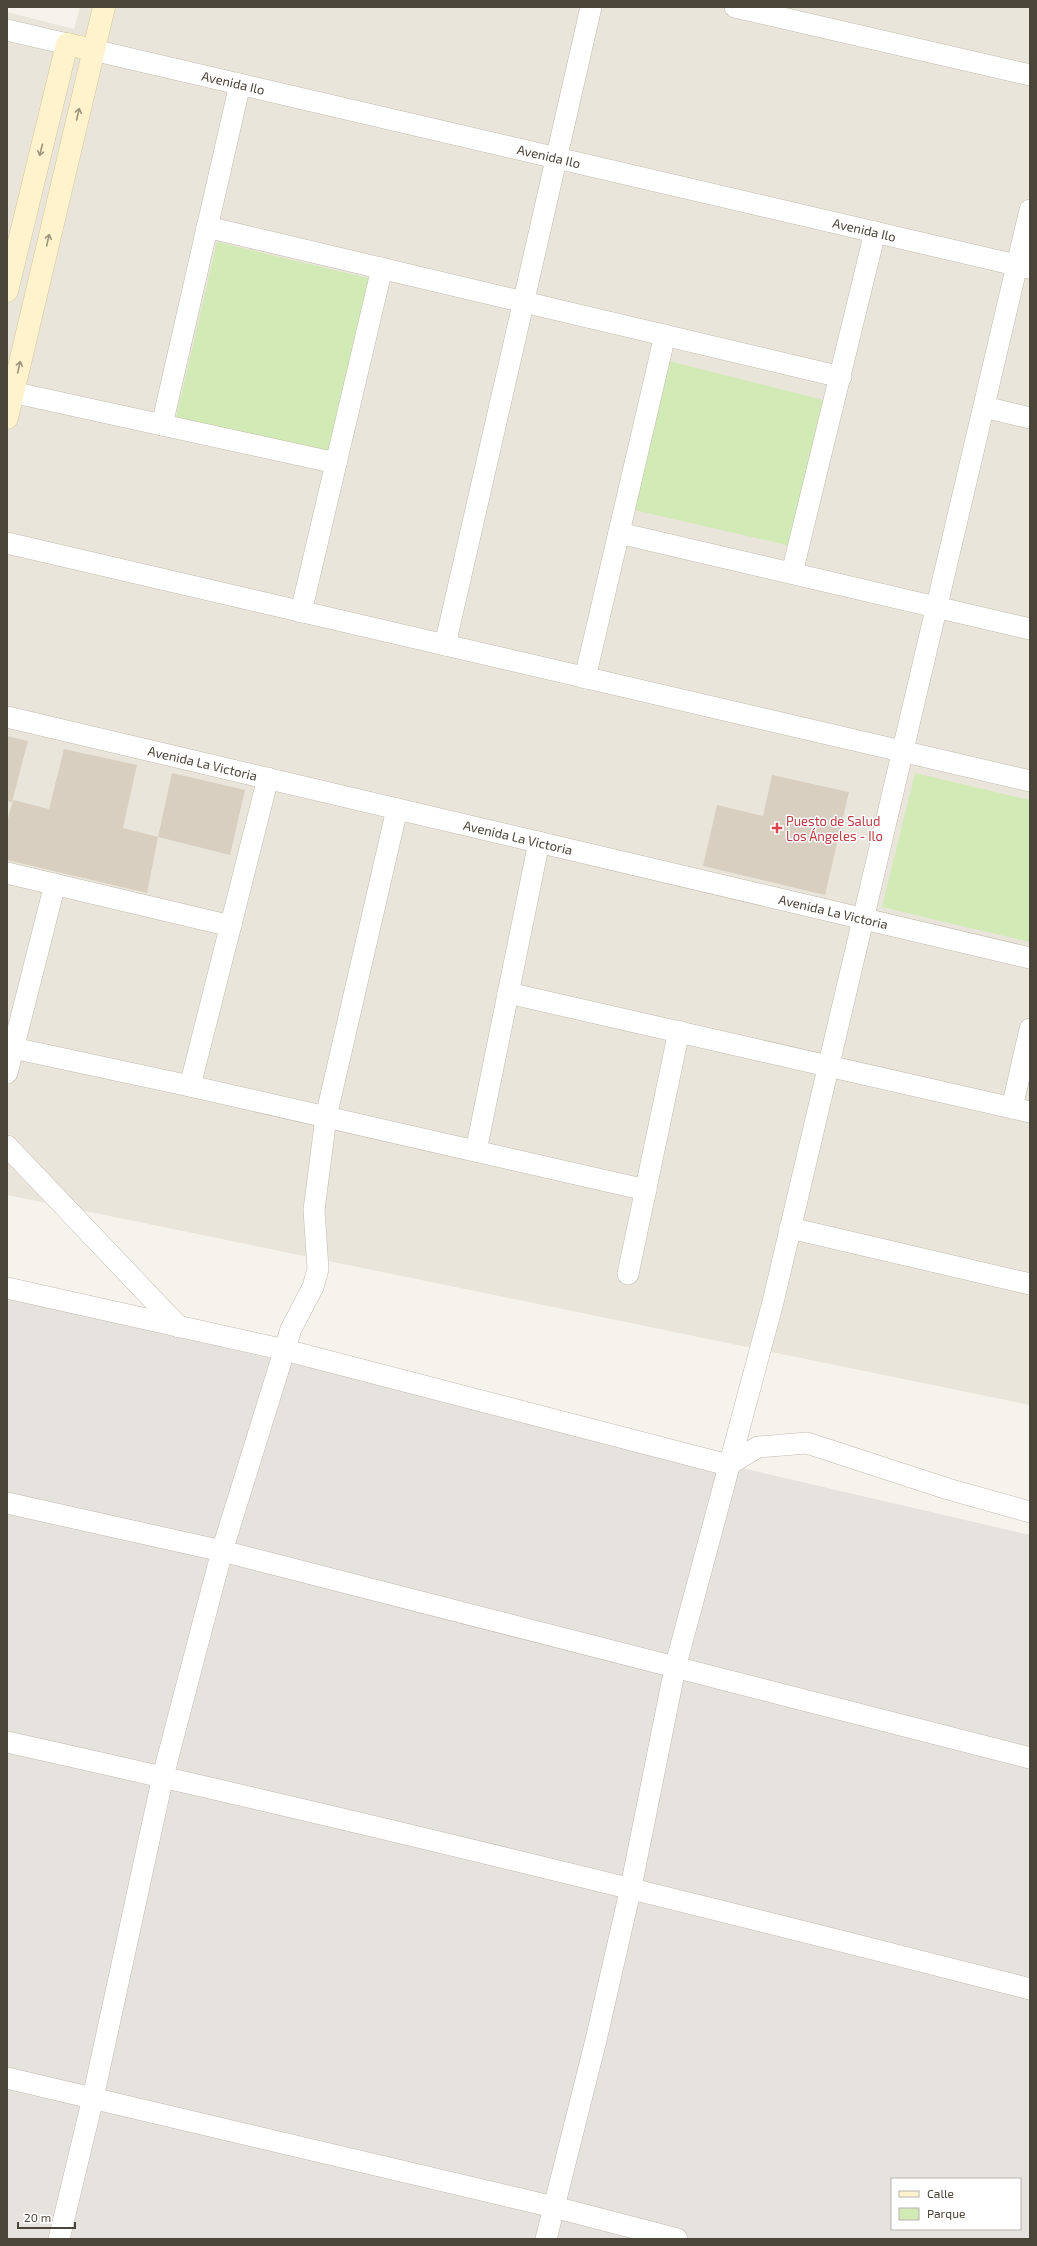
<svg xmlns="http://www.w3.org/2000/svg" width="1037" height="2246" viewBox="0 0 1037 2246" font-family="'Exo 2',sans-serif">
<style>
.residential{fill:#eae5da}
.industrial{fill:#e6e2dd;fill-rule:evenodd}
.green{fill:#d2eab5}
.building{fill:#d8cfc1}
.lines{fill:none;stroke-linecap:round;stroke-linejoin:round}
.street-casing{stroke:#c2bbae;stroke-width:22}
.secondary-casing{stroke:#d6c79b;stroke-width:23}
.street{stroke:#fff;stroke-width:21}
.secondary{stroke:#fff3cd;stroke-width:22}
.oneway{stroke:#9c937c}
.health-dot{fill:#e0444e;stroke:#fff;stroke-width:1.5}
.labels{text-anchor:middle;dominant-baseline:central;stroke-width:3;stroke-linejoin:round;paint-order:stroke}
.street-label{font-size:13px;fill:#4b4439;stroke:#fff}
.health-label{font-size:13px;fill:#be3a42;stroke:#fff;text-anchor:start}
</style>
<rect width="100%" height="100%" fill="#f6f3ec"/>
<polygon class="residential" points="80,7 1030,7 1030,1405 7,1195 7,12 74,29"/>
<path class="industrial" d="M7,1297L1030,1535V2239H7ZM892,2179H1020V2229H892Z"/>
<g class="green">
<polygon points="217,242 372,279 331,453 176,418"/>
<polygon points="669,361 827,401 791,546 634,510"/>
<polygon points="915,773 1030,800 1030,942 882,907"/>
</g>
<g class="building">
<polygon points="7,736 28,741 12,802 7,801"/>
<polygon points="64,749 137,765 123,828 158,837 147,893 7,860 7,822 13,800 49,809"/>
<polygon points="172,773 245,790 230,855 158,837"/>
<polygon points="772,775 849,792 825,895 703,866 717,805 763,816"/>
</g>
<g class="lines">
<defs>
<g id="street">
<polyline points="735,7 1030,75"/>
<polyline points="7,30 67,44"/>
<path id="s1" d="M93,50L1029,268"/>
<polyline points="207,227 841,377"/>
<polyline points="7,391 336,463"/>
<polyline points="984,407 1030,418"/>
<polyline points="162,425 240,84"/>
<polyline points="619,533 1030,629"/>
<polyline points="7,543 1030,781"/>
<polyline points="792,573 875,232"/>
<polyline points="301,612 382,268"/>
<polyline points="445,645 591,7"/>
<polyline points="585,678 665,335"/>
<path id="s2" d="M7,717L1030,958"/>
<polyline points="7,873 231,926"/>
<polyline points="508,993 1030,1112"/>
<polyline points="13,1048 190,1086 646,1190"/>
<polyline points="7,1073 55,884"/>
<polyline points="190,1086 268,778"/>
<polyline points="1012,1108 1030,1029"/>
<polyline points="7,1146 179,1327"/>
<polyline points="476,1151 539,842"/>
<polyline points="790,1228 1030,1284"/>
<polyline points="628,1274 679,1031"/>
<polyline points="7,1288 285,1350 728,1465 758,1447 807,1443 948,1489 1030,1512"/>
<polyline points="7,1503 222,1551 1030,1758"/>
<path d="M7,1742C350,1818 690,1902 1030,1989"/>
<polyline points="7,2078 554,2207 677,2239"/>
<polyline points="59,2239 93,2098 163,1776 222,1551 291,1329 313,1287 318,1269 314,1210 326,1117 397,809"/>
<polyline points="546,2239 596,2040 631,1887 675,1668 773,1302 1030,210"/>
</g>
<g id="secondary">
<polyline points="7,291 67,44 93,50"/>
<polyline points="7,418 104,7"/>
</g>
</defs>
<use href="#street" class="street-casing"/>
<use href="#secondary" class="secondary-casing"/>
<use href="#street" class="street"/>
<use href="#secondary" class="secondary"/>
</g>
<defs><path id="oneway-shaft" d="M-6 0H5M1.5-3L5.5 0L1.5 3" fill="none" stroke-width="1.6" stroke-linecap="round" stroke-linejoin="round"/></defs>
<g class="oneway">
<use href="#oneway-shaft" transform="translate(78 114) rotate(-77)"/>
<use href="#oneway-shaft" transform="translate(41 150) rotate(104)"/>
<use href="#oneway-shaft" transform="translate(48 240) rotate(-77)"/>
<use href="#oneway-shaft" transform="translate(19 367) rotate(-77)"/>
</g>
<path class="health-dot" d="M775 822h4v4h4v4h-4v4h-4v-4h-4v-4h4z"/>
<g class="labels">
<g class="street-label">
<text stroke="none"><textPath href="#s1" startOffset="144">Avenida Ilo</textPath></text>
<text stroke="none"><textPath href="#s1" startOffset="468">Avenida Ilo</textPath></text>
<text stroke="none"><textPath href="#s1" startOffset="792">Avenida Ilo</textPath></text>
<text stroke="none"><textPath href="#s2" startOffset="201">Avenida La Victoria</textPath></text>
<text stroke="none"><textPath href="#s2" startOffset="525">Avenida La Victoria</textPath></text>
<text stroke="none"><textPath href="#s2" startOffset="849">Avenida La Victoria</textPath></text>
</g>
<g class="health-label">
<text x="786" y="821">Puesto de Salud<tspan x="786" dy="15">Los Ángeles - Ilo</tspan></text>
</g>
</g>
<rect width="1037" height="2246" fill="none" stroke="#4b4439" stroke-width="16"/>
<rect x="891" y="2178" width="130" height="52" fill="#ffffff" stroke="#b7b4b0"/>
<rect x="899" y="2191" width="20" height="6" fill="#fff3cd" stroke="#b7b4b0"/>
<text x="927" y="2198" font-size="12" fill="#4b4439">Calle</text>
<rect x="899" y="2208" width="20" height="12" fill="#d2eab5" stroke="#b7b4b0"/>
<text x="927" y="2218" font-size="12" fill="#4b4439">Parque</text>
<path d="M18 2222v6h57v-6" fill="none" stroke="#4b4439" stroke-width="2"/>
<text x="24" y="2222" font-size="12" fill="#4b4439" stroke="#ffffff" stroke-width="3" paint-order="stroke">20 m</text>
</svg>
